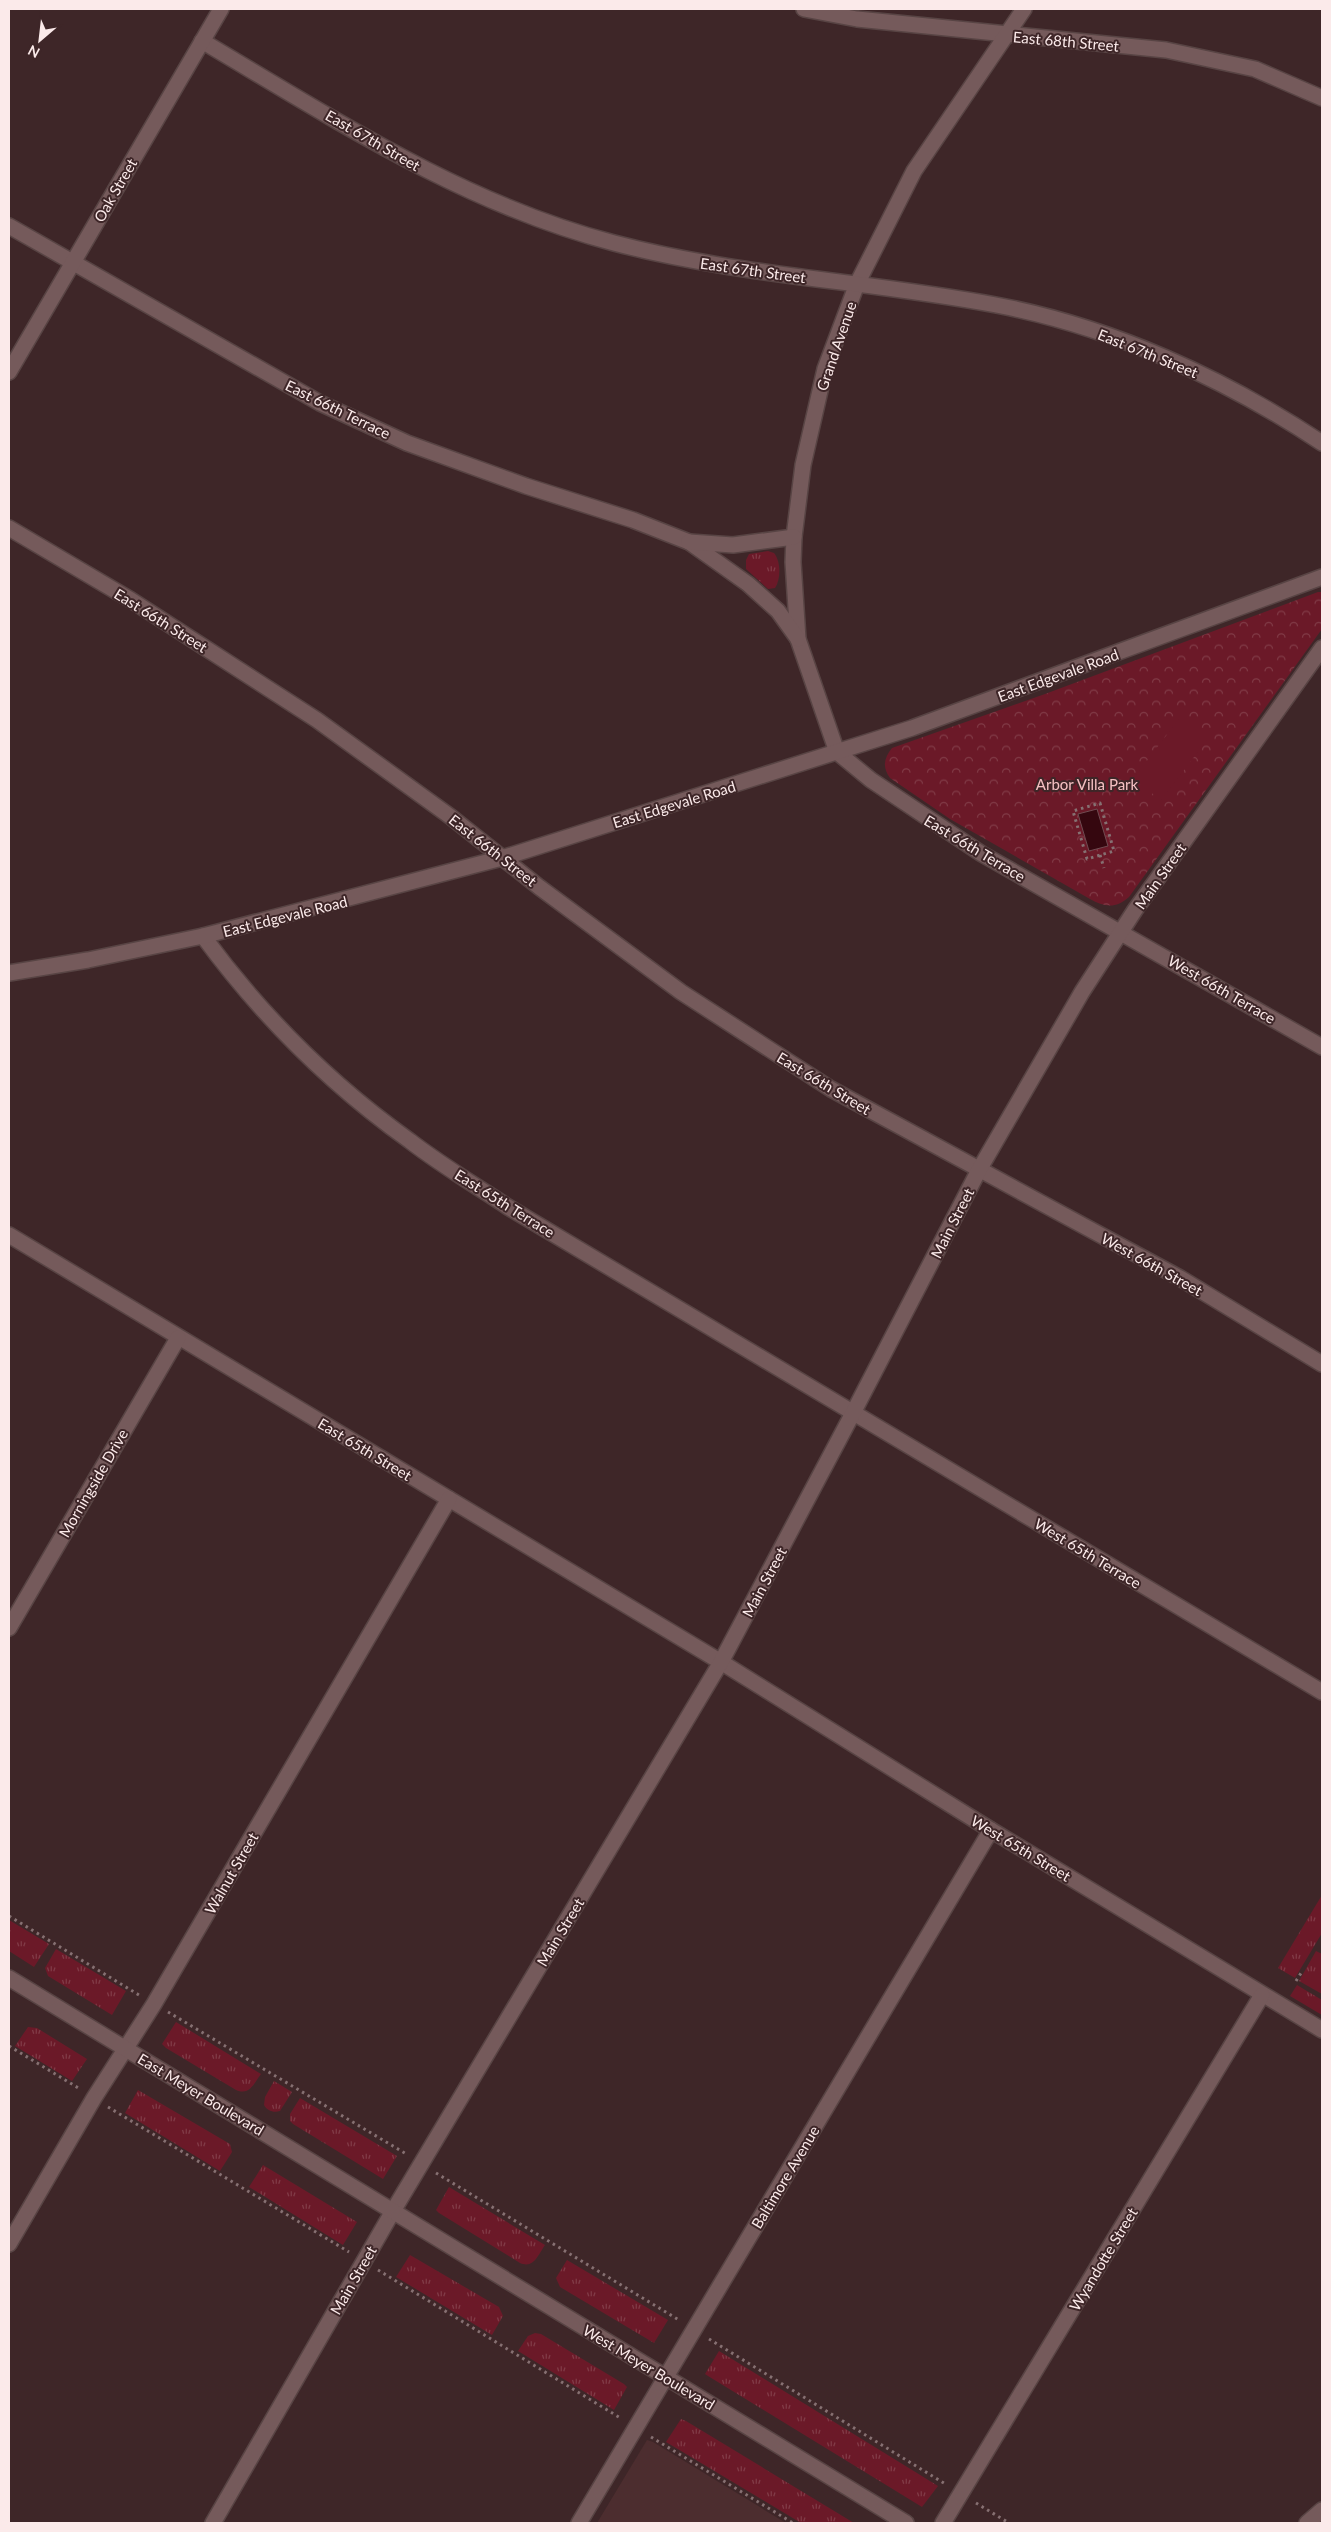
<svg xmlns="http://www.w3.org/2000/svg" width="1331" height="2532" viewBox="0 0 1331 2532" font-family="Lato,sans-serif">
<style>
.built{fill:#4c2d2f}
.grass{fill:url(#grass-tufts)}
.park{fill:url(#park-crowns)}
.pitch{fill:#6b1928}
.water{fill:#35070f;stroke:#704b51}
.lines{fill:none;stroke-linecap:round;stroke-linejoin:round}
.minor-casing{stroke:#584444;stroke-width:18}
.secondary-casing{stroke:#584444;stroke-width:18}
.path{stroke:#867072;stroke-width:3;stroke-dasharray:2.5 4;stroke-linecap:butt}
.minor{stroke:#755a5b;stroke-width:15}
.secondary{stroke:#755a5b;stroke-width:15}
.labels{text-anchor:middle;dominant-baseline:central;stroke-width:4;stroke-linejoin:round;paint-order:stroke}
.street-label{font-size:15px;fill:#fbeaea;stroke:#3e2628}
.park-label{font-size:15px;fill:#f5c0c2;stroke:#3e2628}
</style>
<defs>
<pattern id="grass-tufts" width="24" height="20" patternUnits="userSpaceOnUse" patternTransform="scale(1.25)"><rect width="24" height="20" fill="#6b1928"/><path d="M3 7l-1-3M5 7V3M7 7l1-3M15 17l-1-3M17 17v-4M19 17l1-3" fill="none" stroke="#813b47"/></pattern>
<pattern id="park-crowns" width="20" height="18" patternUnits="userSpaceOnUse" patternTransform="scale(1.25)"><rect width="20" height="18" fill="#6b1928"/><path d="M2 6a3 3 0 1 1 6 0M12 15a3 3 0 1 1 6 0" fill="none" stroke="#813b47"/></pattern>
</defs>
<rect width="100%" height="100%" fill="#3e2628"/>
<polygon class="built" points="647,2440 653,2442 786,2523 597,2523"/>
<g class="grass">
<path d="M768,551L774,553C781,562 781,579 775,588L768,589L746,569V560L749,554Z"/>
<polygon points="1322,1895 1322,1933 1295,1978 1278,1968"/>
<polygon points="9,1920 49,1944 34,1967 9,1951"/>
<polygon points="56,1949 126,1991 112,2015 48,1976 45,1968"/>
<polygon points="1316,1951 1322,1954 1322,1994 1299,1981"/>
<polygon points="1297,1985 1322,2000 1322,2015 1290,1996"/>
<path d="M176,2022L261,2074C254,2083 250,2096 236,2090L166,2048L162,2044Z"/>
<polygon points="28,2027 37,2028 87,2059 72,2081 15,2046"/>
<path d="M274,2081L292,2092L280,2111C274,2113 267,2111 264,2105L265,2097Z"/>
<polygon points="138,2090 230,2144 232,2152 220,2171 125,2113"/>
<polygon points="300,2098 397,2156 383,2179 293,2124 290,2121 290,2114"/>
<polygon points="263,2165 357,2222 343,2245 249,2187"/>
<path d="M449,2187L545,2245C538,2255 534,2269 520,2263L439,2213L436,2210Z"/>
<polygon points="410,2255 499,2307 503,2316 492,2335 396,2277"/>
<polygon points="567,2260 668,2320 654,2343 560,2287 556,2278"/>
<polygon points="535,2333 541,2334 624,2384 627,2387 614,2410 518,2351 528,2336"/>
<polygon points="719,2351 938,2486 922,2507 708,2376 705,2374"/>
<polygon points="681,2419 686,2421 854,2523 801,2523 666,2442"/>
</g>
<path class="park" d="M1318,592H1322V629L1129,897C1116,909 1104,907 1090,899L950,819L890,778C882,767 884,758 892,748L1045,694Z"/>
<polygon class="pitch" points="1179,719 1207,740 1161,800 1133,779"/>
<polygon class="water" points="1097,809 1108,846 1089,851 1078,814"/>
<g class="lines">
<defs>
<g id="minor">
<polyline points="804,9 857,19 1166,50 1255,69 1322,98"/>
<polyline points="1024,9 914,171 857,284 825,369 803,465 794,537 793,562 798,639 837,752 871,780 982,854 1322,1047"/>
<path d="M202,41C334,119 464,204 614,243C739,276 869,281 996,305C1112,327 1224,378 1322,443"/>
<polyline points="9,226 320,403 407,443 526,486 633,520 689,542 748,584 778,611 798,639"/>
<polyline points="9,372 221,9"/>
<polyline points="9,528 131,600 317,720 451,817 539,887 681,992 831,1089 1180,1278 1322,1364"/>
<polyline points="689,542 733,545 794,537"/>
<path d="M203,936C261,1015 330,1084 410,1141C441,1165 475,1185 508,1207L1322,1692"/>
<polyline points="9,973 88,960 203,936 502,858 912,728 1322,577"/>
<polyline points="9,1235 721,1662 991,1830 1322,2030"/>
<polyline points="9,1628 178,1338"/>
<polyline points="9,2244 94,2098 154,2004 449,1499"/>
<polyline points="213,2523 393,2211 721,1662 853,1413 979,1170 1082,992 1135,910 1322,648"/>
<polyline points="579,2523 991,1830"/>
<polyline points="943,2523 1262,1995"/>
<polyline points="1307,2523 1322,2510"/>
</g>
<polyline id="secondary" points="9,1978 906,2523"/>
</defs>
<use href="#minor" class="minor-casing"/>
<use href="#secondary" class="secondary-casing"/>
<g class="path">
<polygon points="1100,803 1114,851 1087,859 1073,811"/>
<polyline points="1100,855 1104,868"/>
<polyline points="9,1916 139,1995"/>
<polyline points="1296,1981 1303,1970"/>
<polyline points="168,2012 408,2155"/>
<polyline points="9,2046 80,2089"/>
<polyline points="108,2107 349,2252"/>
<polyline points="436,2173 679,2320"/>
<polyline points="378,2270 622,2419"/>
<polyline points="709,2339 947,2485"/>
<polyline points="651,2437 793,2523"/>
<polyline points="976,2503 1009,2523"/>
</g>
<use href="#minor" class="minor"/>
<use href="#secondary" class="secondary"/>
</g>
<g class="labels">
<g class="street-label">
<text transform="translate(1066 41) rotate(5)">East 68th Street</text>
<text transform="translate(373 140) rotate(30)">East 67th Street</text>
<text transform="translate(115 190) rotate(-60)">Oak Street</text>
<text transform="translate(753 270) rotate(8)">East 67th Street</text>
<text transform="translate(836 346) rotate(-71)">Grand Avenue</text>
<text transform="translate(1148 353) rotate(22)">East 67th Street</text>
<text transform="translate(338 409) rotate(26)">East 66th Terrace</text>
<text transform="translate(161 620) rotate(32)">East 66th Street</text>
<text transform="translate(1058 675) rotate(-20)">East Edgevale Road</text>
<text transform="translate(674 804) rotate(-17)">East Edgevale Road</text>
<text transform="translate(975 848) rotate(31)">East 66th Terrace</text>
<text transform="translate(493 850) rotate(38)">East 66th Street</text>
<text transform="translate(1160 876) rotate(-55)">Main Street</text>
<text transform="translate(285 916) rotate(-14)">East Edgevale Road</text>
<text transform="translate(1222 989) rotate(30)">West 66th Terrace</text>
<text transform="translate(824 1083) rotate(31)">East 66th Street</text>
<text transform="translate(505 1203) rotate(32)">East 65th Terrace</text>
<text transform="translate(952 1223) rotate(-63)">Main Street</text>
<text transform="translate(1152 1264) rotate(29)">West 66th Street</text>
<text transform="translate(365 1449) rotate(31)">East 65th Street</text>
<text transform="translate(93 1483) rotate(-60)">Morningside Drive</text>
<text transform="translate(1088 1553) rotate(31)">West 65th Terrace</text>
<text transform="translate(764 1582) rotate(-62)">Main Street</text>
<text transform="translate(1021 1848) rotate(31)">West 65th Street</text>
<text transform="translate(231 1873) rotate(-60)">Walnut Street</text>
<text transform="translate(560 1932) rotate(-59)">Main Street</text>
<text transform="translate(201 2094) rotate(31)">East Meyer Boulevard</text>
<text transform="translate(785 2177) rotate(-59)">Baltimore Avenue</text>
<text transform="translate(1103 2259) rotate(-59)">Wyandotte Street</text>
<text transform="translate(353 2280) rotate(-60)">Main Street</text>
<text transform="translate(649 2367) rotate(31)">West Meyer Boulevard</text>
</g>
<g class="park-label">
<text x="1087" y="784">Arbor Villa Park</text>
</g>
</g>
<rect width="1331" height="2532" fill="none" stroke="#fbeaea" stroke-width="20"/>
<g transform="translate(40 40) rotate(208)" stroke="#3e2628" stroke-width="4" paint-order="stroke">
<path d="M0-4L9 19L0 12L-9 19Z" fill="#fbeaea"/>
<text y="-8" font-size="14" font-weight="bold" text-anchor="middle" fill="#fbeaea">N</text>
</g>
</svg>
